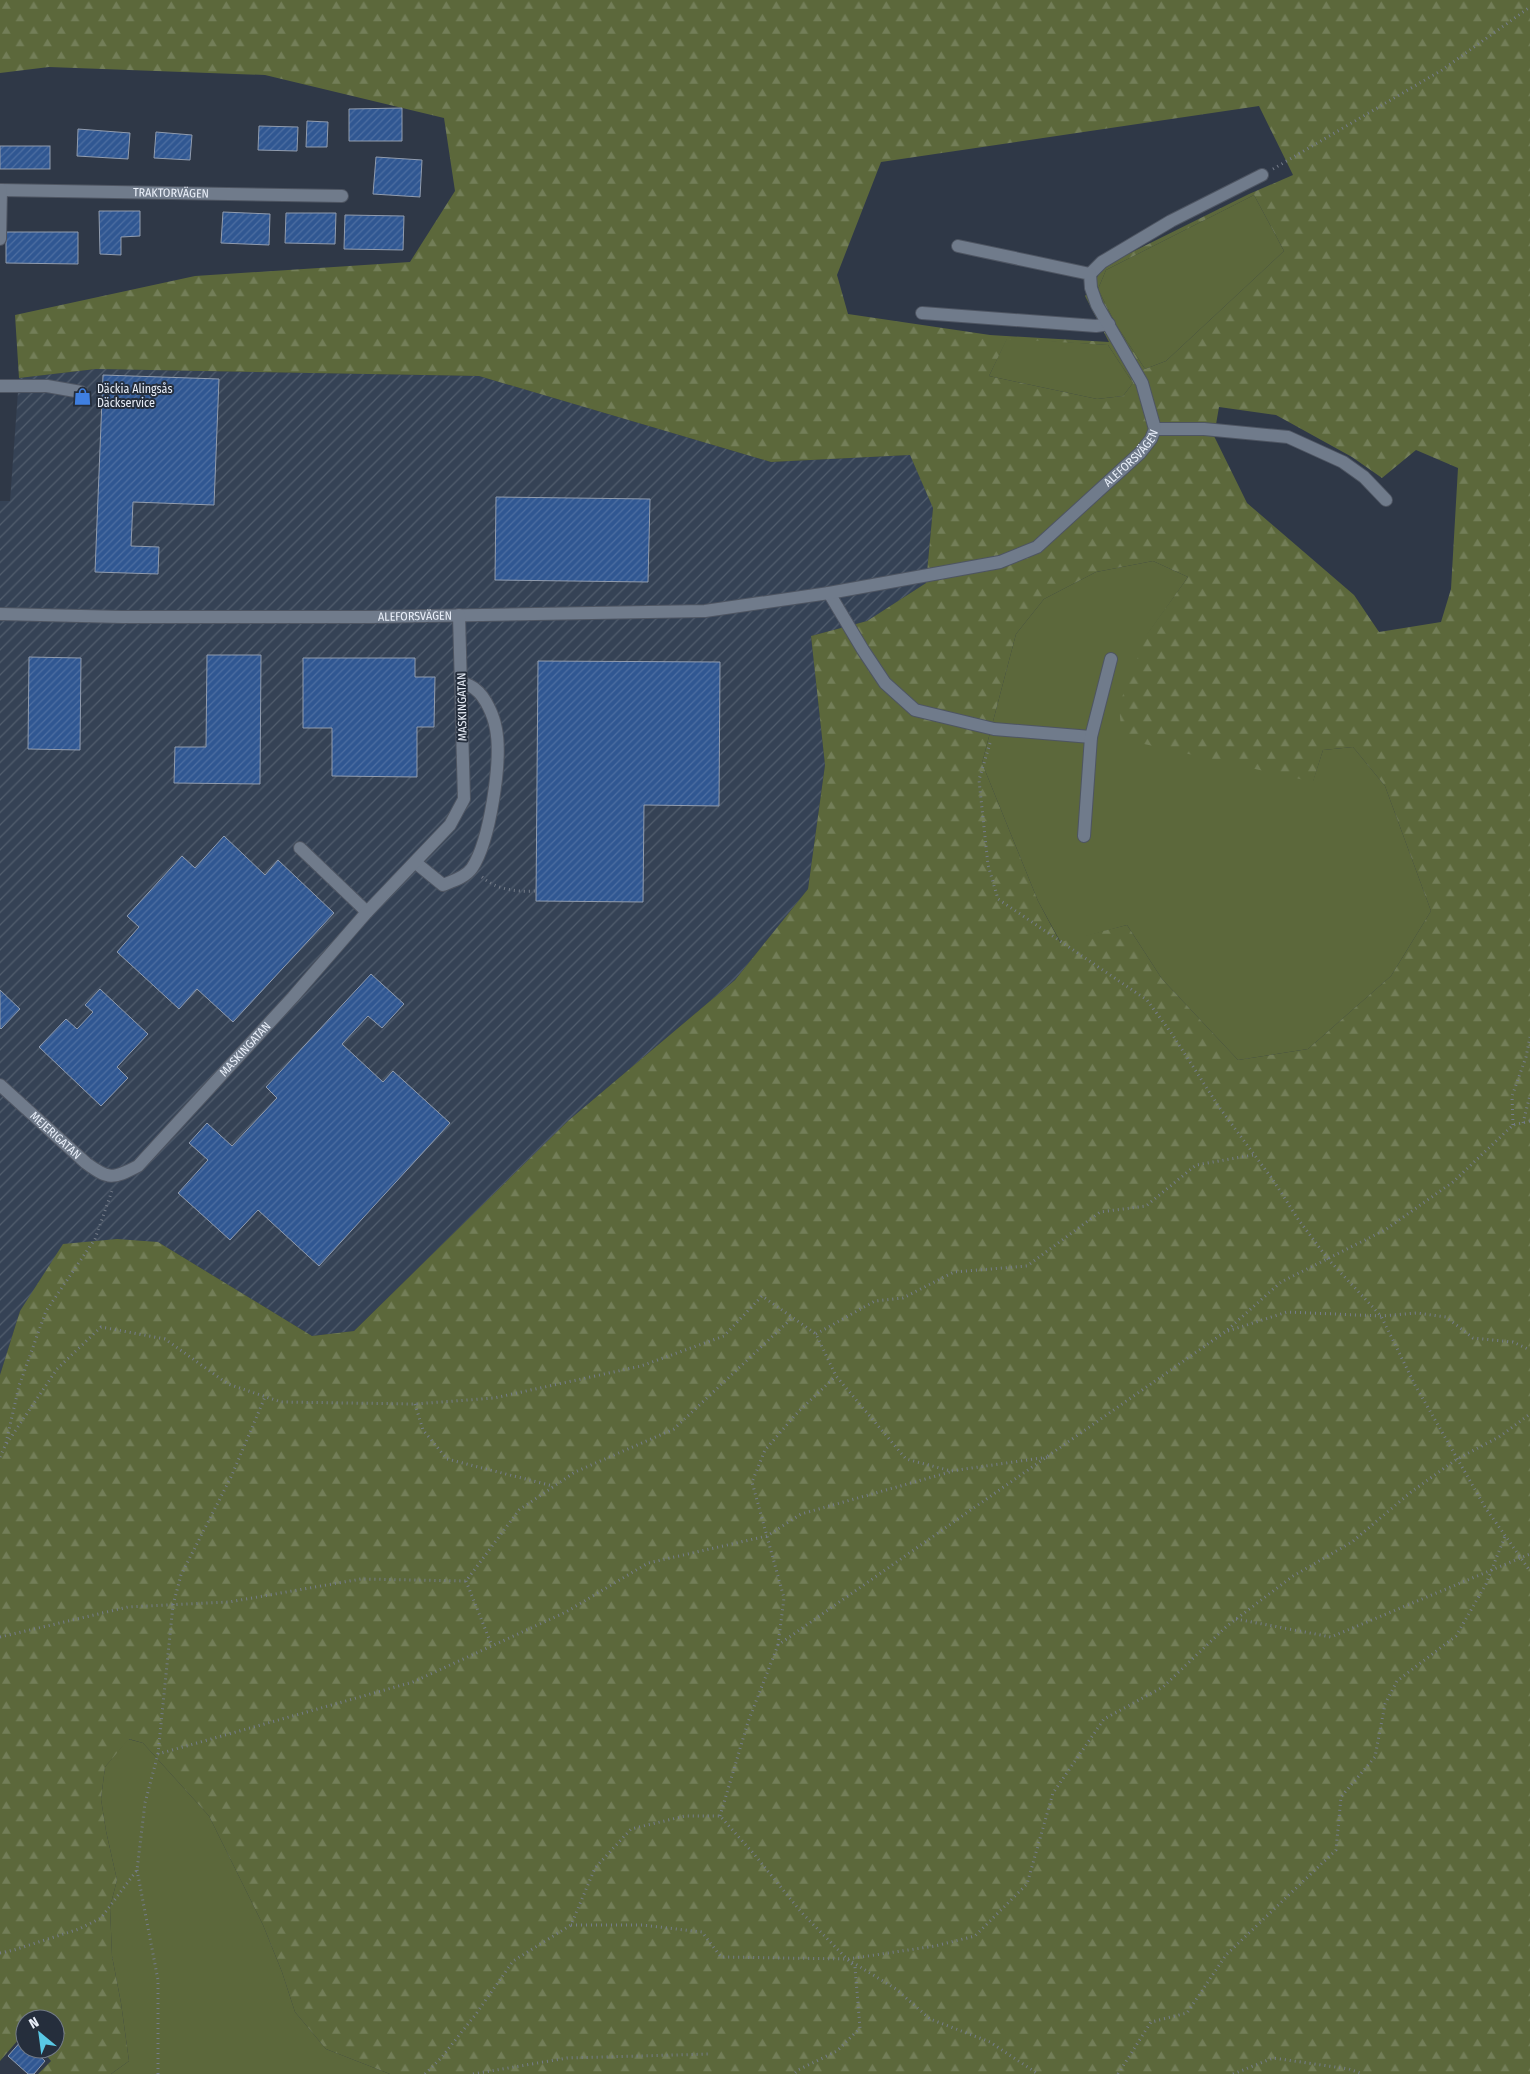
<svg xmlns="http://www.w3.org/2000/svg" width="1530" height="2074" viewBox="0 0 1530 2074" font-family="'Fira Sans Condensed',sans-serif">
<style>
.industrial{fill:url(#industrial-furrows)}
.grass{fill:#5c683b}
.forest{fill:url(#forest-firs);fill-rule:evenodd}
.building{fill:url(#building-hatch);stroke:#919cae}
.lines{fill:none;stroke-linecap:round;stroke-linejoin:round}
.minor-casing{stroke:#4e5562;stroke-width:14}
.path{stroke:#757d8a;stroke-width:3;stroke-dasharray:1 4;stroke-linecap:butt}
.minor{stroke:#707b8b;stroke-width:12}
.labels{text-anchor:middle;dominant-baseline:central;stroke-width:4;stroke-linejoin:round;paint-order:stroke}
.street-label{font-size:12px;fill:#e9eff9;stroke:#252e3c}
.poi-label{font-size:12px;fill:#e9eff9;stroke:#252e3c;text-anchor:start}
</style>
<defs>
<pattern id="industrial-furrows" width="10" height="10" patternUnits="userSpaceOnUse" patternTransform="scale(1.25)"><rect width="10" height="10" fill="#354255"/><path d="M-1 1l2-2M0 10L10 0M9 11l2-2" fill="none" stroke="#525e6e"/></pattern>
<pattern id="forest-firs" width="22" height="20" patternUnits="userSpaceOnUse" patternTransform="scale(1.25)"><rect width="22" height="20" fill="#5c683b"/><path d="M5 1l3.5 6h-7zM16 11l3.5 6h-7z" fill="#737e58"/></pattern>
<pattern id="building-hatch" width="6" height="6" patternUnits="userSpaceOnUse" patternTransform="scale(1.25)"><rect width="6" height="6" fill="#305792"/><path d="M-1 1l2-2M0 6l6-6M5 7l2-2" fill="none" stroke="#4e6fa2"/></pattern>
</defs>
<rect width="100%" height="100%" fill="#2f3847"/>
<polygon class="industrial" points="96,369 479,376 771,462 910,455 933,507 926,583 867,621 811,636 825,765 808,889 735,980 569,1120 354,1331 312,1336 158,1242 20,1311 0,1375 0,501 10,501 19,378"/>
<g class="grass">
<polygon points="1254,195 1284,251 1166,361 1145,369 1115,323 1098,289 1106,270"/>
<polygon points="1007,338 1108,345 1133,383 1123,396 1097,399 989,376"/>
<polygon points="1153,561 1188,577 1147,635 1313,781 1323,750 1353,747 1385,786 1431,911 1391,976 1308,1049 1238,1060 1162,979 1127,925 1061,943 1038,901 982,763 1016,634 1044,599 1096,572"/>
<polygon points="128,1739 143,1743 209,1816 263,1925 282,1972 295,2012 326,2049 390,2074 111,2074 129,2061 121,2003 112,1956 110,1907 117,1880 106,1831 101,1799 105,1767"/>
</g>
<path class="forest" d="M0,0H1530V2074H390L326,2049L295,2012L282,1972L263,1925L209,1816L143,1743L129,1739L105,1767L101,1799L106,1831L117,1880L110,1907L112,1956L121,2003L129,2061L111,2074H38L51,2061L41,2049H55V2019H25V2032L0,2061V1375L20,1311L63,1244L117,1239L158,1242L312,1336L354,1331L569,1120L735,980L808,889L825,765L811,636L867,621L926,583L933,508L910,455L771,462L479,376L96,369L19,378L15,315L195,276L410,262L455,191L444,118L265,75L49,67L0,73ZM1259,106L1293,175L1249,194L1104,266L1085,296L1109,342L990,335L848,314L837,275L881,162ZM1254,195L1284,251L1166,361L1145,369L1115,323L1098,289L1106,270ZM1007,339L1108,345L1133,383L1123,396L1097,399L989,376ZM1219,407L1276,415L1352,457L1382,478L1416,450L1458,468L1451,589L1441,622L1379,632L1354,595L1247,503L1214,436ZM1153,561L1188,577L1147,634L1119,705L1122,739L1313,782L1323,750L1353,747L1385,786L1431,911L1391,976L1308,1049L1238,1060L1162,979L1127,925L1060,942L1038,901L982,763L1016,634L1044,599L1096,572Z"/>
<g class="building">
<polygon points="402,108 402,141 349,141 349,109"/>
<polygon points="307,121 328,122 327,147 306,147"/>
<polygon points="259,126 298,127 297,151 258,150"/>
<polygon points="78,129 130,133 128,159 77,156"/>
<polygon points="156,132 192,135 190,160 154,158"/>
<rect x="0" y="146" width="50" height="23"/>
<polygon points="376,157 422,160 420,197 373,194"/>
<polygon points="99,211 140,211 140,236 121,237 121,255 100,254"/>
<polygon points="223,212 270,214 269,245 221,243"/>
<polygon points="286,213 336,213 335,244 285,243"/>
<polygon points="345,215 404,216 403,250 344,249"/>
<polygon points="6,232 78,232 78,264 6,263"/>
<polygon points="103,375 219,379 214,505 133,502 131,546 159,547 158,574 95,572"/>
<polygon points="496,497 650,499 648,582 495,580"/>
<polygon points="207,655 261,655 260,784 174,783 175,747 206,747"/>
<polygon points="29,657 81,658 80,750 28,749"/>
<polygon points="303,658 415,658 415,677 435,677 434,727 417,727 417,777 332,776 332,728 303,728"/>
<polygon points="538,661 720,662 719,806 644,805 643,902 536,901"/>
<polygon points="224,836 265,875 278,860 334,913 233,1022 197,989 179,1009 117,952 139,927 127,916 182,856 195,868"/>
<polygon points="371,974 404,1004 382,1028 368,1016 342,1044 383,1082 393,1071 450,1123 319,1266 258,1210 230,1240 178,1193 208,1160 189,1143 207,1123 232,1146 277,1098 266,1087"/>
<polygon points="100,989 148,1034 117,1067 128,1078 101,1106 39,1047 66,1019 77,1029 93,1012 85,1005"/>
<polygon points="0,990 20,1009 1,1029 0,1028"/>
<polygon points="22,2040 25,2043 25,2049 32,2049 45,2061 34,2074 28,2074 8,2056"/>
</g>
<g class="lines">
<defs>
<g id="minor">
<path id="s1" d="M0,190L342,196"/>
<polyline points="0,239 1,190"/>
<polyline points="1090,274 1102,262 1171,221 1262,175"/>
<polyline points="922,313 1096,326 1109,324"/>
<polyline points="0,386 47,386 81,392"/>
<polyline points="1155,429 1204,429 1288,437 1343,462 1364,477 1386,500"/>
<polyline points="829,593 863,650 885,683 915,710 994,729 1091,737"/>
<path id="s2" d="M0,614L122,617H370L705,611L829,593L1000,562L1037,547L1140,453L1151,439L1155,429L1142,383L1097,305L1091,288L1090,274L958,246"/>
<polyline points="1084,836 1091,737 1111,659"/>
<polyline points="300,848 367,912"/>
<path d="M416,863L443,885C453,881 466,877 472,868C490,841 502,761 496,729C494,717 486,697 475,689C472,686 466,684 462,682"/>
<path id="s3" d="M0,1085L86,1163C109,1180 113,1179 138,1166L293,997L367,912L450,825L464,799L459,615"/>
</g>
</defs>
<use href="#minor" class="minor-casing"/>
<g class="path">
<polyline points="1273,169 1442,70 1530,7"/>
<polyline points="990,743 979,780 988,865 998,899 1147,1000 1172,1034 1219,1107 1273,1180 1298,1219 1328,1259 1381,1316 1415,1385 1485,1507 1530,1571"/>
<path d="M482,877C497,890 517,892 536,891"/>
<polyline points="1523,1123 1530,1095"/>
<polyline points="1513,1125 1512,1096 1526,1057 1530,1037"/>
<polyline points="1228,1331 1287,1312 1381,1316 1417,1313 1446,1317 1473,1338 1513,1342 1530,1350"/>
<polyline points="816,1334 875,1301 903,1298 954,1272 1027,1266 1100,1212 1146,1206 1196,1165 1253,1155"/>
<polyline points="415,1404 423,1430 447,1459 553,1486"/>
<polyline points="6,1443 19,1386 46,1311 95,1239 113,1188"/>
<polyline points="0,1457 5,1446 57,1369 101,1327 165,1339 228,1384 281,1402 415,1404 494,1398 641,1366 724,1336 762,1296 816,1334 836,1376 906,1459 951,1471 1048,1457"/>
<polyline points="466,1581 492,1646"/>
<polyline points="1236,1619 1331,1637 1530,1554"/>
<polyline points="0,1637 128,1607 229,1602 361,1579 466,1581 519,1510 575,1472 674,1429 793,1317"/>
<polyline points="778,1645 784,1598 752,1482 765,1450 799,1411 836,1376"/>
<polyline points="158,1754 173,1605 181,1575 231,1477 265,1397"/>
<polyline points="720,1816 748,1722 778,1645 1225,1332 1281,1282 1385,1230 1453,1182 1513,1125 1530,1121"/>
<polyline points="137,1870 158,1980 158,2074"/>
<polyline points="571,1925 642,1925 702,1932 721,1957 848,1959 935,1946 975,1936 1027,1884 1053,1793 1104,1719 1163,1687 1227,1626 1293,1576 1352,1542 1411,1492 1457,1459 1499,1437 1530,1414"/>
<polyline points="0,1953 14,1950 79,1929 101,1918 137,1870 145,1803 158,1754 413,1682 566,1612 648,1563 767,1536 801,1514 950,1472"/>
<polyline points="852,1962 896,1989 930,2019 990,2042 1038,2074"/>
<polyline points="425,2074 441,2058 476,2014 513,1961 571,1925 595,1868 631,1829 685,1816 720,1816 754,1854 801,1912 855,1967 860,2028 837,2051 798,2070 794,2074"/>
<polyline points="473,2074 567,2058 711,2054"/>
<polyline points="1118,2074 1151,2022 1187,2013 1226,1955 1336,1850 1341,1797 1375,1757 1385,1704 1397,1681 1456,1636 1486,1584 1505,1536"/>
<polyline points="1233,2074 1273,2058 1349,2069 1363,2074"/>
</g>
<use href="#minor" class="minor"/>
</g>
<defs>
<symbol id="shop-bare" viewBox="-9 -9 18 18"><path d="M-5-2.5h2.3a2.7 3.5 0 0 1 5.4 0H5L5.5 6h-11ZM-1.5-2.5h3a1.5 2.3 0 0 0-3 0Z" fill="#3f7fe0" stroke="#252e3c" stroke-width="2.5" paint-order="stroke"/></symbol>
</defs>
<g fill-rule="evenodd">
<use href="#shop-bare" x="70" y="384" width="25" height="25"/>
</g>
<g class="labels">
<g class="street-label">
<text stroke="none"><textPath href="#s1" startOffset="171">TRAKTORVÄGEN</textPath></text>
<text stroke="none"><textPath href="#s2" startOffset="1174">ALEFORSVÄGEN</textPath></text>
<text stroke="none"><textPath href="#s2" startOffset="415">ALEFORSVÄGEN</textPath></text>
<text transform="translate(462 707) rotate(-91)">MASKINGATAN</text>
<text stroke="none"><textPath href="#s3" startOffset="332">MASKINGATAN</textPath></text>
<text stroke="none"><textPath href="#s3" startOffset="75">MEJERIGATAN</textPath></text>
</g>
<g class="poi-label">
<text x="97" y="389">Däckia Alingsås<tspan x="97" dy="14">Däckservice</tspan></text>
</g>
</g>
<g transform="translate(40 2034) rotate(331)"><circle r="24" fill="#252e3c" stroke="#737b88"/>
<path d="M0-4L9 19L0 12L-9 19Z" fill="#59c8e5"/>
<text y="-8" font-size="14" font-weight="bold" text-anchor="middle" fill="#e9eff9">N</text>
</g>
</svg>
